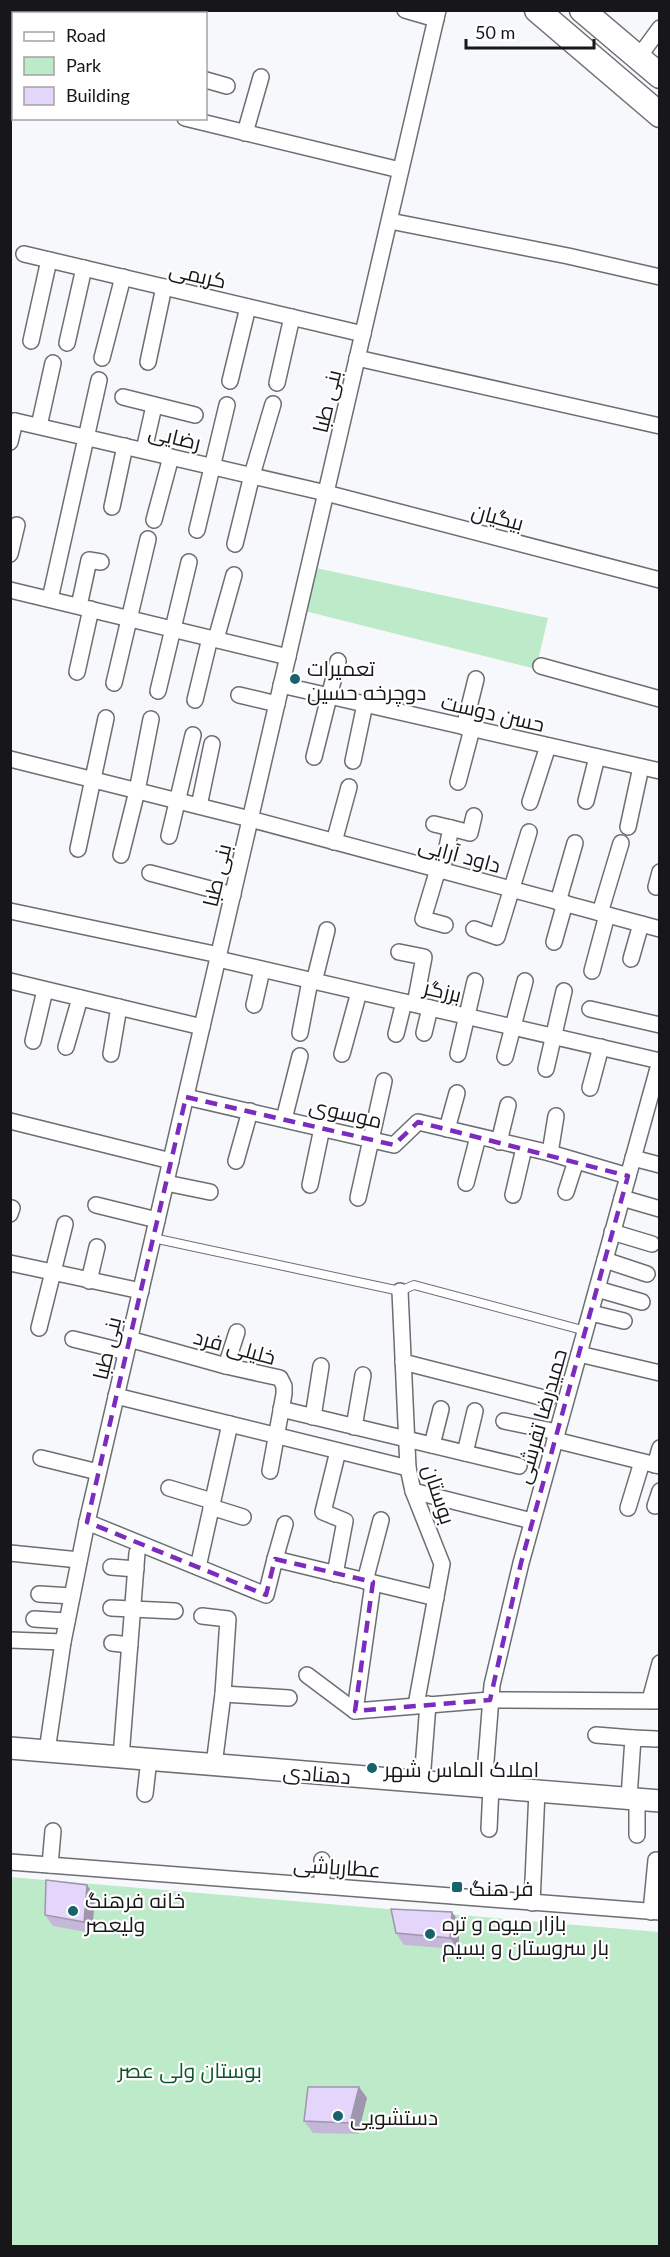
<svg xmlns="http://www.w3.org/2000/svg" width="670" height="2257" viewBox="0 0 670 2257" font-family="Lato,Cairo,sans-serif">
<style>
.green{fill:#bdeac8}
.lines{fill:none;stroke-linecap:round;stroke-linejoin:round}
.service-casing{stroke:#6d6e72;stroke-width:10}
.minor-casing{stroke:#6d6e72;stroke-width:18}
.secondary-casing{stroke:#6d6e72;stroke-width:24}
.primary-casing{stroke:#6d6e72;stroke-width:27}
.service{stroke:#fff;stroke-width:8}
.minor{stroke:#fff;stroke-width:15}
.secondary{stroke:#fff;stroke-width:21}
.primary{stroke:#fff;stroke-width:24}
.wall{fill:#c4b7d7}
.shaded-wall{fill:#a095af}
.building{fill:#e4d5fa;stroke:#a095af;stroke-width:1.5}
.marked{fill:none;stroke:#7b2cbf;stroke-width:4.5;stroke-dasharray:12 8;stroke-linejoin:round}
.poi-dot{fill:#17626e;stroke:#fff;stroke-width:2}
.labels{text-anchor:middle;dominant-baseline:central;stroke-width:4.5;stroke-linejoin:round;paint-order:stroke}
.street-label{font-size:21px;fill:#171719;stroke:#fff}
.poi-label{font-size:21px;fill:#171719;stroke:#fff;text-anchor:start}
.park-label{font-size:21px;fill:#0e532b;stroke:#fff}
</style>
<rect width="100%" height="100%" fill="#f7f8fc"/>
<g class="green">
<polygon points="316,568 548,618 536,669 305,611"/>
<polygon points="10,1877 659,1932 659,2246 11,2246"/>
</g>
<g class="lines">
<defs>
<polyline id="service" points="153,1238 400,1291 414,1285 586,1331"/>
<g id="minor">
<polyline points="405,10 436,19"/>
<polyline points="10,51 14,52"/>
<polyline points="638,58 660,28"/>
<polyline points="206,80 227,86"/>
<polyline points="185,118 400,170"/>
<polyline points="245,133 261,77"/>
<polyline points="390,221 568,256 660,277"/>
<polyline points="24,254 363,334"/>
<polyline points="31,341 49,260"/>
<polyline points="67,343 84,268"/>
<polyline points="102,358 123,277"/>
<polyline points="357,358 660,426"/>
<polyline points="148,362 164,287"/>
<polyline points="230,381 248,307"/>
<polyline points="277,383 292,317"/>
<polyline points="123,397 195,415"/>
<polyline points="15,421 326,493 660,580"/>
<polyline points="39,426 53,363"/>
<polyline points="10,442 15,421"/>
<polyline points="144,450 154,406"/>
<polyline points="112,507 125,446"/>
<polyline points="154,520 171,457"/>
<polyline points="197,530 227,405"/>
<polyline points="235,544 252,475 273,404"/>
<polyline points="10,554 17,525"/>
<polyline points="10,590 288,657"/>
<polyline points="50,599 99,380"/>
<polyline points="79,606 89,560 101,562"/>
<polyline points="216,639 234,575"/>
<polyline points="541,666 660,699"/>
<polyline points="77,672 91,609"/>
<polyline points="114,683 148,539"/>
<polyline points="281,685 660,771"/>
<polyline points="158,691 189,562"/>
<polyline points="239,695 277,704"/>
<polyline points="195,700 210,638"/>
<polyline points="464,727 476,679"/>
<polyline points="314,757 338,661"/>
<polyline points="10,759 250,819 660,929"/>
<polyline points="353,761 365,704"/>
<polyline points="458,782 472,729"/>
<polyline points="586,801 597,757"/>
<polyline points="530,802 548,746"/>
<polyline points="199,806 212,744"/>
<polyline points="434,824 451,828 442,871"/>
<polyline points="628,827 641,767"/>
<polyline points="451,828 470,833 474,816"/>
<polyline points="169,836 193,735"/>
<polyline points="334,842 349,787"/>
<polyline points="78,849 106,718"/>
<polyline points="121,855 137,791 151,719"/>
<polyline points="438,869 423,919 445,925"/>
<polyline points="150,873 233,895"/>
<polyline points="656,887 660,872"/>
<polyline points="558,902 575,843"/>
<polyline points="10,911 219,955"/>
<polyline points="600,913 621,843"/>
<polyline points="474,929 497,937 529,832"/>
<polyline points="554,942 565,903"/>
<polyline points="399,952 424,957 415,1004"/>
<polyline points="218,959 660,1061"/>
<polyline points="631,959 641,924"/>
<polyline points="592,971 607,915"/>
<polyline points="10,981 202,1027"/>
<polyline points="314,982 327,930"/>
<polyline points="254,1005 262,970"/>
<polyline points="590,1009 660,1025"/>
<polyline points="300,1033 310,981"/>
<polyline points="424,1033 430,1008"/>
<polyline points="396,1034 404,1002"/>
<polyline points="33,1041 45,990"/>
<polyline points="66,1047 80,998"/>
<polyline points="111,1054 119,1007"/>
<polyline points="342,1054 359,992"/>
<polyline points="458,1054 475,981"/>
<polyline points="505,1057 525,981"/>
<polyline points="546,1069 564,991"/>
<polyline points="590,1088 601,1047"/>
<polyline points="186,1097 394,1145 418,1122 550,1153 628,1176"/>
<polyline points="284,1119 300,1056"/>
<polyline points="10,1121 171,1161"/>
<polyline points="447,1129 457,1093"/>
<polyline points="499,1142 508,1105"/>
<polyline points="550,1153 556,1116"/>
<polyline points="633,1158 660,1165"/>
<polyline points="236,1161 250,1111"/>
<polyline points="166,1183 210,1192"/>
<polyline points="466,1183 478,1137"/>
<polyline points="310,1185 322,1128"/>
<polyline points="566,1192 576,1161"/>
<polyline points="513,1195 524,1148"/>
<polyline points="358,1198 384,1081"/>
<polyline points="622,1198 660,1209"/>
<polyline points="96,1205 157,1220"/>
<polyline points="10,1214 12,1208"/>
<polyline points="612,1232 652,1244"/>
<polyline points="605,1260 647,1274"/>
<polyline points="10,1263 141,1291"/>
<polyline points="89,1281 97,1247"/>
<polyline points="597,1289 642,1302"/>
<polyline points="400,1291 408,1468 413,1491 442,1564 416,1705"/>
<polyline points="591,1313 624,1321"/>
<polyline points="39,1328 65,1224"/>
<polyline points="73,1339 126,1352"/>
<polyline points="129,1339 226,1366 280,1378 284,1386 284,1394 270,1471"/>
<polyline points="579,1354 660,1373"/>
<polyline points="403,1362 548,1399"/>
<polyline points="226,1366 237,1332"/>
<polyline points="116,1396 408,1468"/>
<polyline points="281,1409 519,1466"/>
<polyline points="313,1417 321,1366"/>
<polyline points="504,1421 557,1432"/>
<polyline points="354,1427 363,1375"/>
<polyline points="555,1440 660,1466"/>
<polyline points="432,1445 441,1409"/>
<polyline points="465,1453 475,1411"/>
<polyline points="41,1458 98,1472"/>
<polyline points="655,1465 660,1448"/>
<polyline points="169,1488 212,1501"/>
<polyline points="413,1491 532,1521"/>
<polyline points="655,1506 660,1491"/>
<polyline points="211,1507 243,1517"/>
<polyline points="628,1508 642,1462"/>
<polyline points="87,1522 266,1595 275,1559 436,1598"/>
<polyline points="10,1553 79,1560"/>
<polyline points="275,1559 285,1524"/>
<polyline points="111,1567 136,1569"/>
<polyline points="198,1567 230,1424"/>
<polyline points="335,1574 345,1521 323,1512 338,1451"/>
<polyline points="365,1581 381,1520"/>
<polyline points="39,1594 72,1596"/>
<polyline points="111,1608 175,1611"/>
<polyline points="202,1616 228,1619 223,1694 214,1765"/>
<polyline points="34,1619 67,1621"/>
<polyline points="10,1640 63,1642"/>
<polyline points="112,1643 130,1645"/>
<polyline points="307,1675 355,1711 490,1700 660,1701"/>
<polyline points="223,1694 289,1698"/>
<polyline points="650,1700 660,1663"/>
<polyline points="355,1711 373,1583"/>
<polyline points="596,1735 633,1738"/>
<polyline points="47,1751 63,1642 87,1522 438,10"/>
<polyline points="121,1757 137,1553"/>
<polyline points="422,1781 428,1704"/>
<polyline points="484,1786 492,1685 521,1563 660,1061"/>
<polyline points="145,1794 149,1759"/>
<polyline points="629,1798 633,1738 656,1739"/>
<polyline points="489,1829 491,1787"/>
<polyline points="637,1835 637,1799"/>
<polyline points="10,1862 660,1912"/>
<polyline points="50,1865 53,1831"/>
<polyline points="322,1886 322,1860"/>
<polyline points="532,1903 537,1791"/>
<polyline points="651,1912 656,1860"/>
</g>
<polyline id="secondary" points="10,1748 660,1801"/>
<g id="primary">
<polyline points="537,10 660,115"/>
<polyline points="582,10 660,76"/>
</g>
</defs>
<use href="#service" class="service-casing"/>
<use href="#minor" class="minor-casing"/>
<use href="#secondary" class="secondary-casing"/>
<use href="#primary" class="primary-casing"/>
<use href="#service" class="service"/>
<use href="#minor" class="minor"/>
<use href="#secondary" class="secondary"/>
<use href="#primary" class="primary"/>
</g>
<g class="wall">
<polygon points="95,1896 92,1933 53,1926 45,1915"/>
<polygon points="460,1923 458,1949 404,1945 396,1933"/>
<polygon points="359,2087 367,2098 358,2134 313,2133 304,2121"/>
</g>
<g class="shaded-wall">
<polygon points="87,1885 95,1896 92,1933 84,1922"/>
<polygon points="452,1912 460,1923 458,1949 450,1938"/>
<polygon points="359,2087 367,2098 358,2134 350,2123"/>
</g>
<g class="building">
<polygon points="46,1880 87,1885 84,1922 45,1915"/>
<polygon points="391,1909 452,1912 450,1938 396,1933"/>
<polygon points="308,2087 359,2087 350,2123 304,2121"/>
</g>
<path class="marked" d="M186,1097L394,1145L418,1122L628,1176L521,1563L490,1700L355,1711L373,1582L275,1559L266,1595L87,1522Z"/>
<g class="poi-dot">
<circle cx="295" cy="679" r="6"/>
<circle cx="372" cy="1768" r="6"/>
<rect x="451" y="1881" width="12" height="12" rx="3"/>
<circle cx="73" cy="1911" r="6"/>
<circle cx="430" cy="1934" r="6"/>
<circle cx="338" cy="2116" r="6"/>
</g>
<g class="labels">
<g class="street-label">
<text transform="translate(198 274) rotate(13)">کریمی</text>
<text transform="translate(326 401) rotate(-77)">بنی طبا</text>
<text transform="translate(175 436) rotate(13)">رضایی</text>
<text transform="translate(498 516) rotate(15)">بیگیان</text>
<text transform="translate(493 712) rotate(13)">حسن دوست</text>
<text transform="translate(460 854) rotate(15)">داود آرایی</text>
<text transform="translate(216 875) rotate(-77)">بنی طبا</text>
<text transform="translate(443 990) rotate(13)">برزگر</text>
<text transform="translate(346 1112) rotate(13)">موسوی</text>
<text transform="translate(235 1346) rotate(15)">خلیلی فرد</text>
<text transform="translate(106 1348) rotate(-77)">بنی طبا</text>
<text transform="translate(540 1416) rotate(-74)">حمیدرضا تفرشی</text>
<text transform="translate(440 1494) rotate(72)">بوستان</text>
<text transform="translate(317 1773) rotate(5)">دهنادی</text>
<text transform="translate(337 1866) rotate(4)">عطارباشی</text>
</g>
<g class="poi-label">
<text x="307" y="667">تعمیرات<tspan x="307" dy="24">دوچرخه حسین</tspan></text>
<text x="384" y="1768">املاک الماس شهر</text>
<text x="469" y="1887">فر هنگ</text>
<text x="85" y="1899">خانه فرهنگ<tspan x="85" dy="24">ولیعصر</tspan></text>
<text x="442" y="1922">بازار میوه و تره<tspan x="442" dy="24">بار سروستان و بسیم</tspan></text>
<text x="350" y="2116">دستشویی</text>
</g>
<g class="park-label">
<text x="190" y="2069">بوستان ولی عصر</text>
</g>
</g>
<rect width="670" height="2257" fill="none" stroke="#171719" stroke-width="24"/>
<rect x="12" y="12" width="195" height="108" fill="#ffffff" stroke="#a2a2a3" stroke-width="1.5"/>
<rect x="24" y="32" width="30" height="9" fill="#ffffff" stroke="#a2a2a3" stroke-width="1.5"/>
<text x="66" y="42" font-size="18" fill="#171719">Road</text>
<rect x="24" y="57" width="30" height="18" fill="#bdeac8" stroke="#a2a2a3" stroke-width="1.5"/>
<text x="66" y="72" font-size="18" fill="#171719">Park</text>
<rect x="24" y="87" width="30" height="18" fill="#e4d5fa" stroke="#a2a2a3" stroke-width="1.5"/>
<text x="66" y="102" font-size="18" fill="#171719">Building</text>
<path d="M466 39v9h128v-9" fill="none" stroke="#171719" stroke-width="3"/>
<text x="475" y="39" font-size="18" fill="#171719" stroke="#ffffff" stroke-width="4.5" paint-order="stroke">50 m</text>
</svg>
